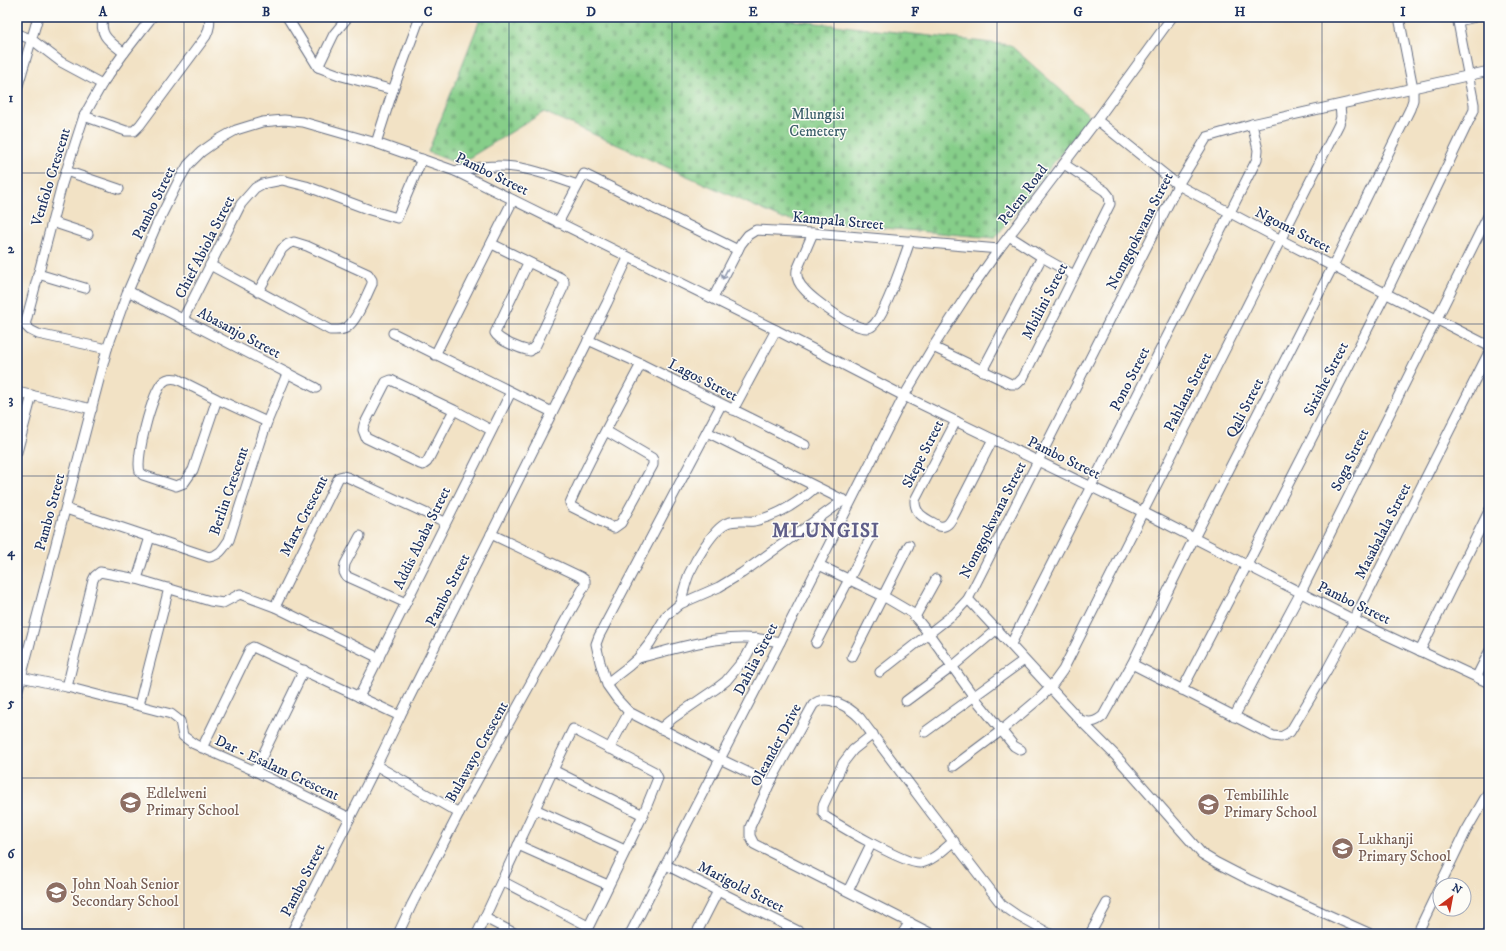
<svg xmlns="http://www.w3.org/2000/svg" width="1506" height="951" viewBox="0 0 1506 951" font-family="'IM FELL DW Pica',serif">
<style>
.cemetery{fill:url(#cemetery-stones);stroke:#507e74}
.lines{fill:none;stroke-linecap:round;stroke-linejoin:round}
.minor-casing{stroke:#666e82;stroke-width:11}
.minor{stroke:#fff;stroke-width:9}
.oneway{stroke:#8d97ae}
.grid{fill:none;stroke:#1b2f5e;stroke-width:1;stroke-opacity:0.55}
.labels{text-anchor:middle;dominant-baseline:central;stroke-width:3;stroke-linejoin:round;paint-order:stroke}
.park-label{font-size:15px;fill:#3b5f6b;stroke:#fdfcf7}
.street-label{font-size:15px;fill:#1b2f5e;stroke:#fdfcf7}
.education-label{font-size:15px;fill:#785e54;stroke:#fdfcf7;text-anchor:start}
.district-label{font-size:19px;font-weight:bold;letter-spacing:1px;fill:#5f5e89;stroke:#fdfcf7}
.neatline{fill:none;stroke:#1b2f5e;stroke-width:1.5}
.grid-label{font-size:13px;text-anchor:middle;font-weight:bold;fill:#1b2f5e}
</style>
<defs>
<pattern id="cemetery-stones" width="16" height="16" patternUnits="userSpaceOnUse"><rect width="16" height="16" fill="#86ce89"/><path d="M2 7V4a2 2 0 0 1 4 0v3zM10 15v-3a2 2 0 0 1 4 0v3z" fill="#73b179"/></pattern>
</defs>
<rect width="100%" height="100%" fill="#fdfcf7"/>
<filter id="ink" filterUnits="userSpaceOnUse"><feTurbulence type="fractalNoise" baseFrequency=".025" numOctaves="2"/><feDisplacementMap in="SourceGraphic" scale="8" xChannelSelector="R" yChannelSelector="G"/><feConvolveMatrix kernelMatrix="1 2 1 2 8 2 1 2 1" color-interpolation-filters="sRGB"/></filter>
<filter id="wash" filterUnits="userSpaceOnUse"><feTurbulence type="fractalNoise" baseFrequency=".012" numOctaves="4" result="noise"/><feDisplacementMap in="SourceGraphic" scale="16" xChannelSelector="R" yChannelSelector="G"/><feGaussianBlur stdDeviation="0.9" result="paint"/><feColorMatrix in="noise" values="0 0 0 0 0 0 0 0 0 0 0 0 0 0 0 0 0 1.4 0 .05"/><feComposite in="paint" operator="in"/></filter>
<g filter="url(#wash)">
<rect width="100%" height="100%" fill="#f2e2c5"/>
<polygon class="cemetery" points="481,17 719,17 781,19 1010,45 1090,116 995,238 783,219 544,112 459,164 428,152"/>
</g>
<g filter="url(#ink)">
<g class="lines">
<defs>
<g id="minor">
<path d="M103,17C99,37 110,41 124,53"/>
<polyline points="287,17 318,67 342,76 393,90"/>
<polyline points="1458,21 1476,17"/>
<polyline points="17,34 31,39 61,62 102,84"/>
<polyline points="318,67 334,34 348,17"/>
<polyline points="17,89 38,17"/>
<path d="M84,116L126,131H134L140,125L206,36C209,30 211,24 209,17"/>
<polyline points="1097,120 1178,185 1281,240 1489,346"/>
<polyline points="376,143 393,90 420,17"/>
<polyline points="66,171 119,189"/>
<path d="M455,171C469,169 483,166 497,166C524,165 553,177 578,185"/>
<polyline points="52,222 88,234"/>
<polyline points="558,223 584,174 738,250"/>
<path d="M813,233L797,270C796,277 799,284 804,289C812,299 859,335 871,327C884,319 904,258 910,241"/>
<polyline points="1009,236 1042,257 1074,275"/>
<path d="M492,244L561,278L564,281V286L536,345L530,351C521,349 499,341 495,333L528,263"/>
<path d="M210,265L330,330C335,330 341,331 346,328C357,321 366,296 372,284V280L368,274L307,246L294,242L288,244L282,249L258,292"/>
<polyline points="38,274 85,288"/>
<polyline points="128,291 316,388"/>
<polyline points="713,298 741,244 748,235 756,230 813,233 999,249"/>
<polyline points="183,319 241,204 255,188 262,184 282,180 306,186 370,210 397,218 422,159"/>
<polyline points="393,333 552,412"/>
<polyline points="588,340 641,364 805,445"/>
<polyline points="933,347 1011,384 1017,384 1023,378 1110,204 1109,196 1105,191 1064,164"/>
<polyline points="107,349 38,334 30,330 25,325 62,184 84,116 102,84 124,53 152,17"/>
<polyline points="435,355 513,200"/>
<polyline points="982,371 1042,257"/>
<polyline points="17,392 92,409"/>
<path d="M217,399L193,470L184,483L176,486L143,475L140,472C135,458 152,393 163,382C167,378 172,378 177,379L217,399L267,422"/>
<polyline points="721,405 599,636 596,644 600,662 607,685 617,699 629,712 720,759 770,783"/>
<polyline points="454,410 427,462 423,465 420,464 366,438 363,430 364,425 386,382 391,380 454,410 491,430"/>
<polyline points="733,410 776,330"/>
<path d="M956,421L915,500C914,515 927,519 939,526C947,528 950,522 954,515L993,439"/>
<path d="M606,431L652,458L653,460V465L621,523L614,528L572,507L570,503C591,455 617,410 641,364"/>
<polyline points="707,432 847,502"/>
<polyline points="17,452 32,395"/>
<path d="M66,509L209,557C220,555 223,549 229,540L267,422L287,374"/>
<polyline points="360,536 345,564 344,572 346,576 406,603"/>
<polyline points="819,565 883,596 912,613 929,634 974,697 1014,746 1021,750"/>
<polyline points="137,579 150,537"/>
<polyline points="968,599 1080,720 1115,755 1202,854 1217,863 1248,879 1371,934"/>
<path d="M680,604C683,594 685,584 689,574C695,561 713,529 727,523C735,519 746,522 754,521C777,516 799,502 816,487"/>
<polyline points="275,607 339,477 343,476 347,477 445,522"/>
<polyline points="915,617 936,579"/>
<polyline points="816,643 871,537"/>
<polyline points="1011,644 1257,159 1258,150 1252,124"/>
<polyline points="1420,651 1489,511"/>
<polyline points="852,657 909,545"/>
<path d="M639,658C689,645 728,631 780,642"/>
<polyline points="1132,664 1273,736 1281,737 1290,732 1327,670 1354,620 1489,352"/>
<polyline points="880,672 955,613 968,599 1178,185 1207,137 1252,124 1489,71"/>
<polyline points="1477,676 1489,652"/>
<polyline points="21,677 67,687 171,714 180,721 183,736 194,744 255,771 350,818"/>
<polyline points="607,683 629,666 638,658 650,643 666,616 680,604 719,587 742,573 844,500"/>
<polyline points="67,687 93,580 95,576 100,572 137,579 210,601 223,603 240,594 275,607 379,658"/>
<polyline points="1182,690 1247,565 1386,293 1474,110 1474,104 1457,17"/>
<polyline points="17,693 107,349 128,291 156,226 178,182 188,165 201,152 218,140 236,130 262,122 284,120 303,122 376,143 455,171 776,330 904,396 1143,512 1354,620 1489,683"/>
<polyline points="359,697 511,392"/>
<polyline points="906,701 952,667 997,629"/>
<polyline points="139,705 169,588"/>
<polyline points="1234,717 1301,592 1489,214"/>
<path d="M1080,720C1089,723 1095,723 1103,716L1132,664L1194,538L1333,266L1410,109L1413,100V88L1399,17"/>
<polyline points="660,729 673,718 717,688 726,681 746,657 756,638"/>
<polyline points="925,732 1024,660"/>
<path d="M873,734L853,750L843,763L823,806V813L826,817C840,826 908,866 921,863C934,860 944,849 954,841"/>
<polyline points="202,748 250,649 253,647 400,716"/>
<polyline points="609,749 629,712"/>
<polyline points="377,766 459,813"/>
<polyline points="954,766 1002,730 1040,698 1050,688 1063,670 1339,124 1341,117 1340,105"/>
<polyline points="553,770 643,815"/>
<polyline points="255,771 304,670"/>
<polyline points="535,809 625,850"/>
<polyline points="518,845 608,885"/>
<polyline points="666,865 804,934"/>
<polyline points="502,881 588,926"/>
<polyline points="1440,885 1466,831 1489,791"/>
<polyline points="848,891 871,844"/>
<polyline points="485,918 516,934"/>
<path d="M291,934C327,861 366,790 400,716L607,303L628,258"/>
<polyline points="398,934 412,904 459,813 585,585 585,580 581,577 491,534"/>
<polyline points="477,934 553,770 573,729 655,772 658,778 643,815 585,934"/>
<polyline points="630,934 771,660 904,396 933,347 966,296 999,249 1097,120 1172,17"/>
<polyline points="696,934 718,891"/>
<polyline points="902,934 910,922"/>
<path d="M932,934L754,844L750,836V827L770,783L813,705C826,692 850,708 860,718L932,814L1002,905L1018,916L1050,934"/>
<polyline points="1090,934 1107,903"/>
<polyline points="1417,934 1440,886"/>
<polyline points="1488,934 1489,931"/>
</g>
</defs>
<use href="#minor" class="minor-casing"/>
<use href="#minor" class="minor"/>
</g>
<defs><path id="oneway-shaft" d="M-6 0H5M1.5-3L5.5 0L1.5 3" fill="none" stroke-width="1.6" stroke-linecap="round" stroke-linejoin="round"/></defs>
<use class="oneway" href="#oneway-shaft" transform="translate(725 274) rotate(117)"/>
</g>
<path class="grid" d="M184,17V934M347,17V934M509,17V934M672,17V934M834,17V934M997,17V934M1159,17V934M1322,17V934M17,173H1489M17,324H1489M17,476H1489M17,627H1489M17,778H1489"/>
<defs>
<symbol id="school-disc" viewBox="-11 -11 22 22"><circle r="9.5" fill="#8d6e63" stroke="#fdfcf7"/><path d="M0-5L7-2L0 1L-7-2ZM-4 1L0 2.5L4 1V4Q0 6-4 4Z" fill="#fff"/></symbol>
</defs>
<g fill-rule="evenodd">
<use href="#school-disc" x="118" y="790" width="25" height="25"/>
<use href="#school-disc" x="1196" y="792" width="25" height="25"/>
<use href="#school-disc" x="1330" y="836" width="25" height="25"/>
<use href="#school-disc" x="44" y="880" width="25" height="25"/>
</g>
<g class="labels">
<g class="park-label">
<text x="818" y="114">Mlungisi<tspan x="818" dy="17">Cemetery</tspan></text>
</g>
<g class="street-label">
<text transform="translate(492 174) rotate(26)">Pambo Street</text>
<text transform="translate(51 177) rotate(-73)">Venfolo Crescent</text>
<text transform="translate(1023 195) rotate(-53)">Pelem Road</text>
<text transform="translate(154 203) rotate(-64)">Pambo Street</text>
<text transform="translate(838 221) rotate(5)">Kampala Street</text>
<text transform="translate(1293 230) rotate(27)">Ngoma Street</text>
<text transform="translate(1140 231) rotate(-63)">Nomgqokwana Street</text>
<text transform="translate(205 247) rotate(-63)">Chief Abiola Street</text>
<text transform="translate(1045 301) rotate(-63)">Mbilini Street</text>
<text transform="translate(239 333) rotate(28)">Abasanjo Street</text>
<text transform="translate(1130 379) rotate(-63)">Pono Street</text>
<text transform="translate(1326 379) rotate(-63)">Sixishe Street</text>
<text transform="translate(703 380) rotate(27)">Lagos Street</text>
<text transform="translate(1188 392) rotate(-63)">Pahlana Street</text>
<text transform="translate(1245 408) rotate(-63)">Qali Street</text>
<text transform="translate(923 454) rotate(-63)">Skepe Street</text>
<text transform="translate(1064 458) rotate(26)">Pambo Street</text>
<text transform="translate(1350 460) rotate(-64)">Soga Street</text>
<text transform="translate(229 491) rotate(-71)">Berlin Crescent</text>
<text transform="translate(50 512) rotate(-75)">Pambo Street</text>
<text transform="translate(304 516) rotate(-63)">Marx Crescent</text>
<text transform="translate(993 520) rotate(-63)">Nomgqokwana Street</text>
<text transform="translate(1383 531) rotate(-63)">Masabalala Street</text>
<text transform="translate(422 538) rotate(-64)">Addis Ababa Street</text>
<text transform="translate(448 590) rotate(-63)">Pambo Street</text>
<text transform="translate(1354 603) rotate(26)">Pambo Street</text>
<text transform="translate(756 659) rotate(-63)">Dahlia Street</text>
<text transform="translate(776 745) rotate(-62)">Oleander Drive</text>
<text transform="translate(477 752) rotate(-61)">Bulawayo Crescent</text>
<text transform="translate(277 768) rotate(25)">Dar - Esalam Crescent</text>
<text transform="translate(303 880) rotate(-63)">Pambo Street</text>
<text transform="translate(741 887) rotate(27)">Marigold Street</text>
</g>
<g class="education-label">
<text x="146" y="793">Edlelweni<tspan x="146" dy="17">Primary School</tspan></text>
<text x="1224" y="795">Tembilihle<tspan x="1224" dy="17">Primary School</tspan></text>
<text x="1358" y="839">Lukhanji<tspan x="1358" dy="17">Primary School</tspan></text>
<text x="72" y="884">John Noah Senior<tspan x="72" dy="17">Secondary School</tspan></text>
</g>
<g class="district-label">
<text x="826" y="531">MLUNGISI</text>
</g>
</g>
<rect width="1506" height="951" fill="none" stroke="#fdfcf7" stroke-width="44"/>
<g transform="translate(1452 897) rotate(32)"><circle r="19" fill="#fdfcf7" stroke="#a3aaba"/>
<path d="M0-3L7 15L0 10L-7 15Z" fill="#c8321e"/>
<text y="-6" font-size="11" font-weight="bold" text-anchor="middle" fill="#1b2f5e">N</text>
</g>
<rect x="22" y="22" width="1462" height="907" class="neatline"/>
<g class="grid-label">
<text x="103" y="16">A</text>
<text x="266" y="16">B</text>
<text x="428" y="16">C</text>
<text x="591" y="16">D</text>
<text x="753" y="16">E</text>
<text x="915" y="16">F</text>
<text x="1078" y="16">G</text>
<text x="1240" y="16">H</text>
<text x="1403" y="16">I</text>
<text x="11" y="102">1</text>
<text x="11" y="253">2</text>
<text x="11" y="404">3</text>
<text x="11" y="556">4</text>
<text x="11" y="707">5</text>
<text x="11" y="858">6</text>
</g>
</svg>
